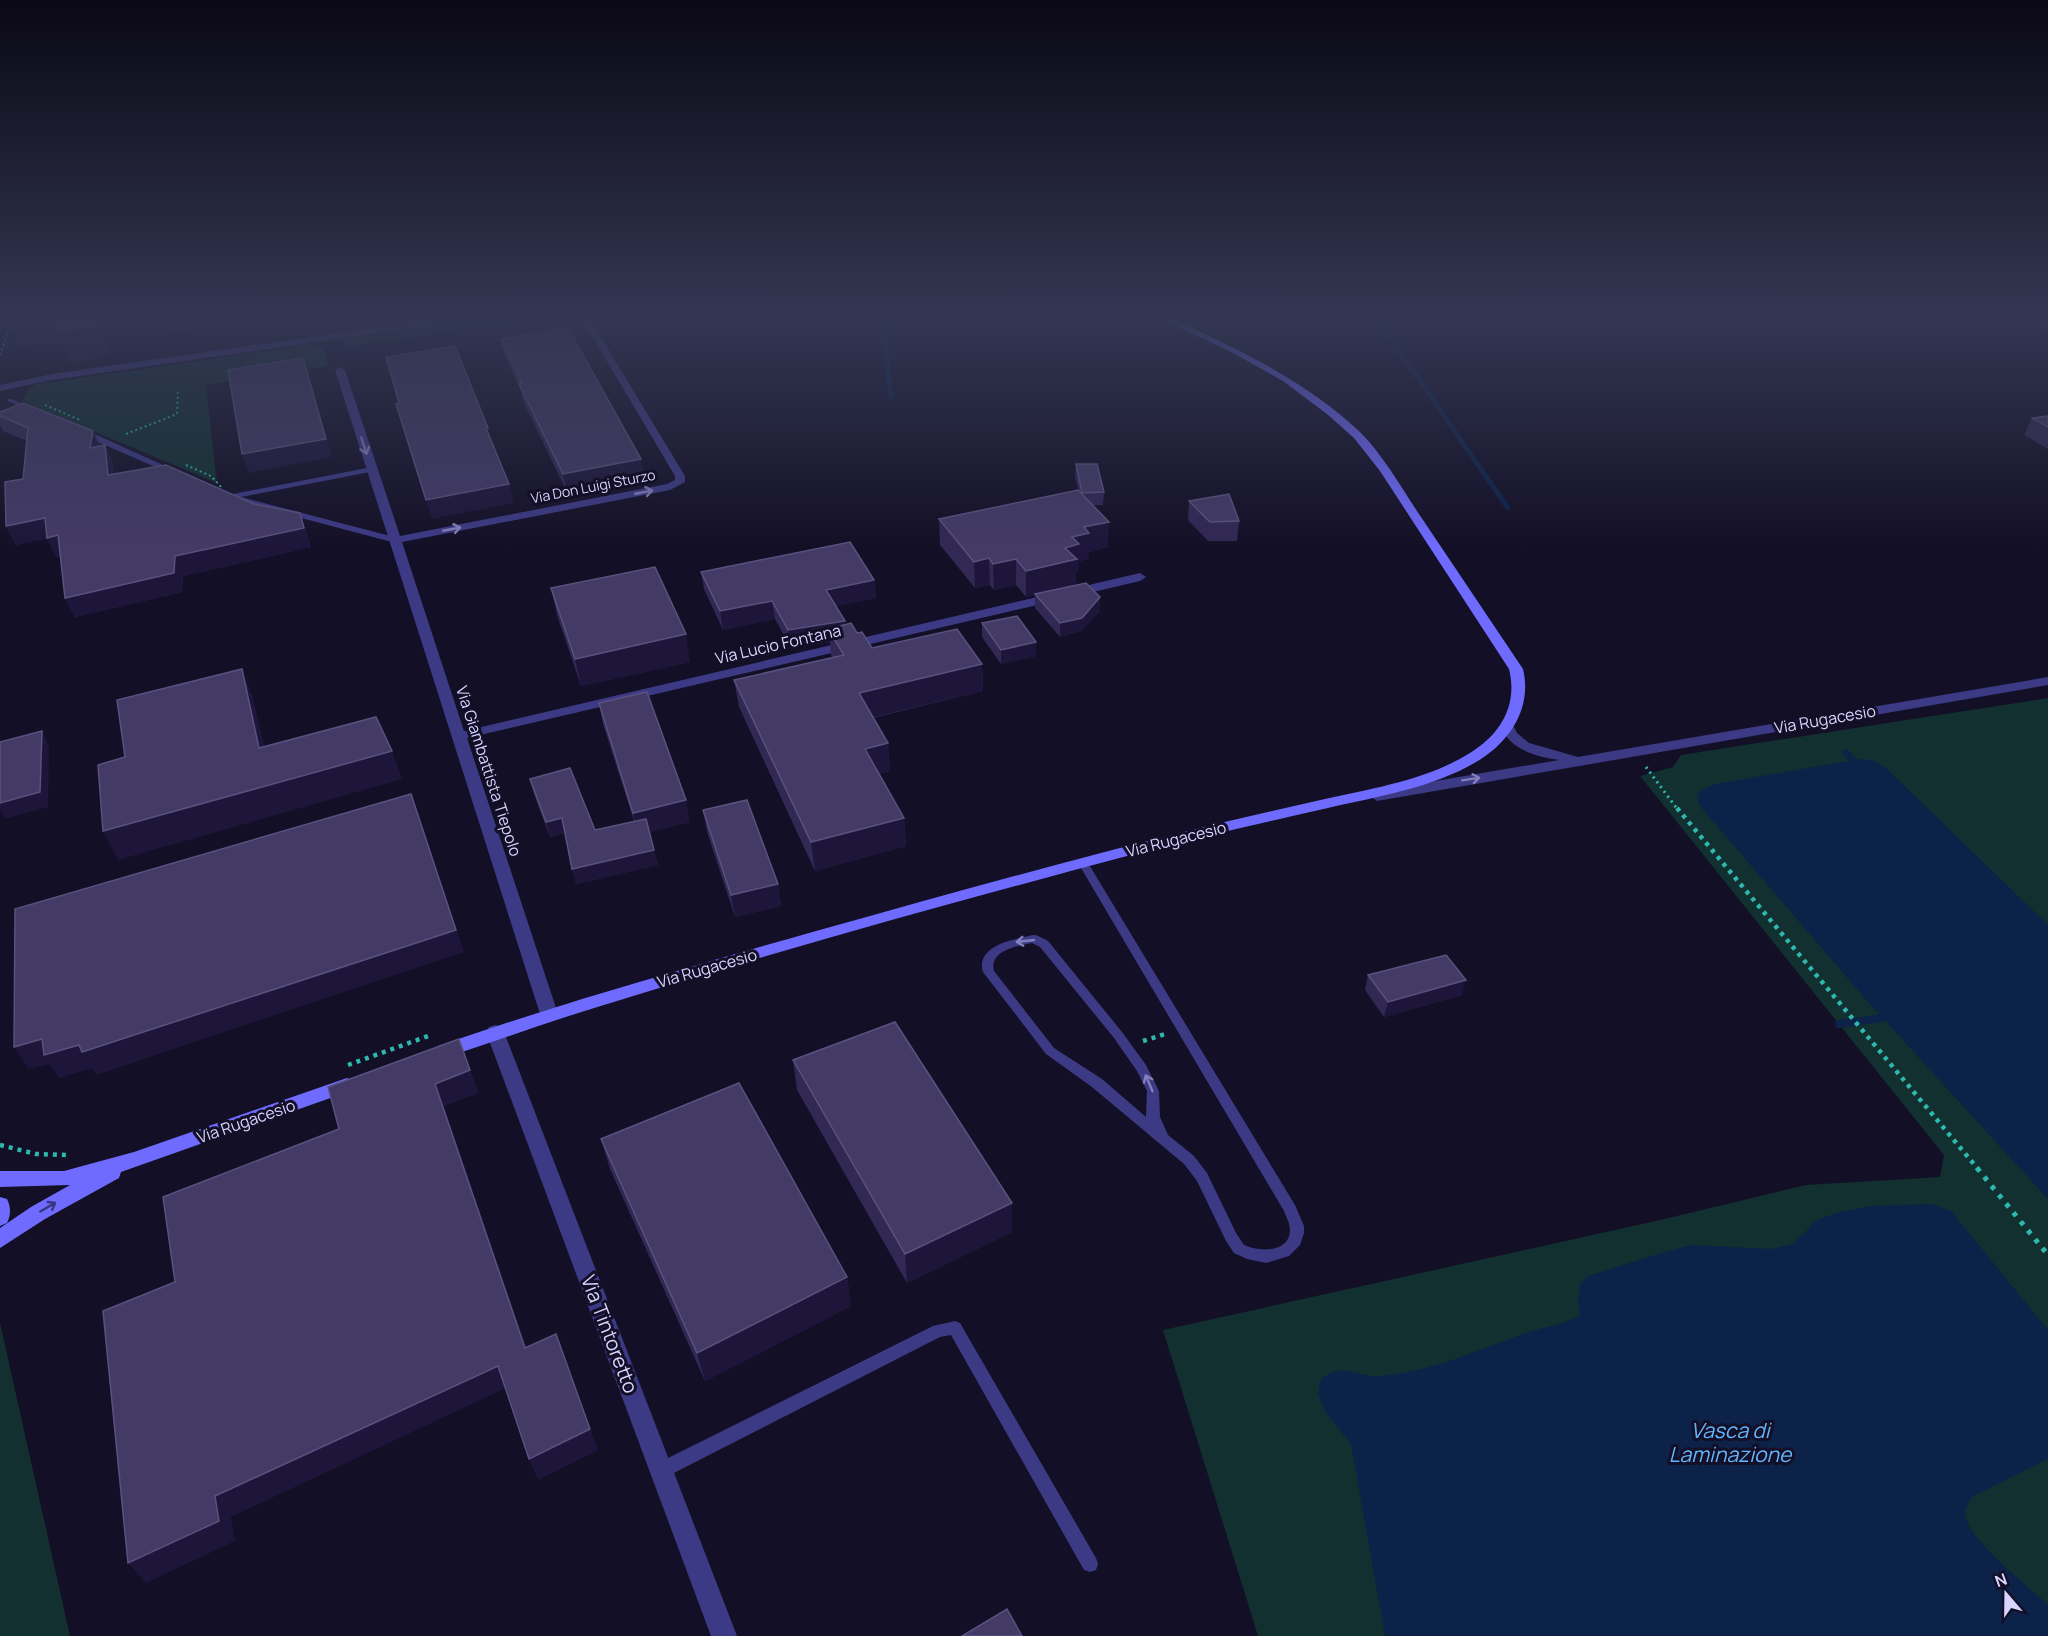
<svg xmlns="http://www.w3.org/2000/svg" width="2048" height="1636" viewBox="0 0 2048 1636" font-family="Manrope,sans-serif">
<style>
.green{fill:#12302f}
.water{fill:#0c2248}
.lines{fill:none;stroke-linecap:round;stroke-linejoin:round}
.stream-far2{stroke:#0c2248;stroke-width:5}
.stream-far1{stroke:#0c2248;stroke-width:7}
.stream{stroke:#0c2248;stroke-width:8}
.path-far3{stroke:#2fb8b0;stroke-width:2;stroke-dasharray:2 3;stroke-linecap:butt}
.path-far2{stroke:#2fb8b0;stroke-width:3;stroke-dasharray:2 4;stroke-linecap:butt}
.path-far1{stroke:#2fb8b0;stroke-width:4.5;stroke-dasharray:4 5;stroke-linecap:butt}
.path{stroke:#2fb8b0;stroke-width:5;stroke-dasharray:4.5 7;stroke-linecap:butt}
.lane{fill:#3d3a85;fill-rule:evenodd}
.street{fill:#3d3a85;fill-rule:evenodd}
.secondary{fill:#6f6bff;fill-rule:evenodd}
.wall{fill:#312854}
.shaded-wall{fill:#1d163a}
.building{fill:#433a66;stroke:#5a527e;stroke-width:1.5}
.oneway{stroke:#837fbc}
.oneway2{stroke:#38347d}
.labels{text-anchor:middle;dominant-baseline:central;stroke-width:6;stroke-linejoin:round;paint-order:stroke}
.far-street-label{font-size:14px;fill:#d9d4ff;stroke:#130f26}
.street-label{font-size:16px;fill:#d9d4ff;stroke:#130f26}
.near-street-label{font-size:20px;fill:#d9d4ff;stroke:#130f26}
.near-water-label{font-size:21px;font-style:italic;fill:#62b6ff;stroke:#130f26}
</style>
<rect width="100%" height="100%" fill="#130f26"/>
<g class="green">
<polygon points="482,319 525,319 346,347 342,339"/>
<polygon points="311,345 323,348 328,366 206,385 217,483 22,401 29,388 37,384"/>
<polygon points="2048,698 2048,1636 1258,1636 1163,1330 1656,1221 1806,1185 1940,1177 1944,1155 1640,776 1673,767 1681,755"/>
<polygon points="0,1323 70,1636 0,1636"/>
</g>
<g class="water">
<polygon points="1860,759 1875,761 1887,769 2048,925 2048,1199 1868,1002 1699,805 1697,796 1702,790 1715,784"/>
<path d="M1932,1204L1951,1211L2048,1330V1459L1972,1497C1967,1504 1964,1511 1966,1519C1973,1543 2029,1587 2048,1605V1636H1385L1351,1444L1325,1412L1318,1394L1321,1379C1344,1361 1358,1378 1382,1376C1435,1371 1482,1348 1532,1331C1548,1326 1566,1324 1580,1315L1578,1304L1580,1284L1588,1276L1668,1251L1692,1245L1772,1249L1792,1244L1806,1232L1813,1222L1836,1213L1870,1206Z"/>
</g>
<g class="lines">
<g class="stream-far2">
<polyline points="883,319 891,397"/>
<polyline points="1381,325 1508,508"/>
</g>
<polyline class="stream-far1" points="1846,753 1852,759"/>
<polyline class="stream" points="1839,1024 1882,1018"/>
<g class="path-far3">
<polyline points="0,355 13,319"/>
<polyline points="45,405 80,420"/>
<polyline points="126,434 177,414 178,389"/>
<polyline points="186,465 211,476 222,488"/>
</g>
<polyline class="path-far2" points="1646,767 1678,810"/>
<g class="path-far1">
<polyline points="1677,808 1978,1169"/>
<polyline points="1143,1041 1165,1034"/>
<polyline points="348,1065 431,1035"/>
<polyline points="0,1145 36,1154 67,1155"/>
</g>
<polyline class="path" points="1977,1168 2048,1255"/>
<g class="lane">
<polygon points="8,399 12,399 35,410 30,411 8,401"/>
<polygon points="82,431 88,431 176,471 169,473 82,435"/>
<polygon points="372,467 376,469 375,471 241,497 398,538 398,542 392,542 233,500 229,496 233,494"/>
<path d="M1083,859L1088,863L1295,1205L1304,1226V1233L1300,1245L1289,1256L1266,1263L1247,1259L1234,1253L1226,1241L1197,1181L1184,1164L1092,1087L1046,1054L983,972C976,950 1005,941 1021,938C1025,937 1030,935 1035,935C1039,936 1044,939 1048,941L1122,1032L1146,1065L1159,1091L1160,1117L1168,1135L1194,1156L1207,1173L1236,1233L1244,1245C1259,1252 1290,1253 1290,1230C1290,1223 1286,1217 1284,1211L1078,863ZM1032,943L1040,947L1114,1038L1137,1071L1147,1091L1146,1117L1102,1079L1054,1048L994,971C989,950 1018,946 1032,943Z"/>
<polygon points="955,1321 960,1323 1096,1558 1098,1564 1096,1570 1090,1572 1084,1570 951,1335 940,1337 668,1476 662,1478 656,1476 654,1470 656,1464 933,1326"/>
</g>
<g class="street">
<polygon points="437,319 460,319 456,322 52,380 0,391 0,385 52,374"/>
<polygon points="582,319 590,319 685,476 685,482 670,490 402,542 464,731 1140,573 1146,577 1140,581 467,738 558,1014 555,1019 549,1021 543,1019 540,1014 335,370 340,367 345,370 400,536 667,484 675,480 675,476"/>
<polygon points="2025,319 2036,319 2048,325 2048,332"/>
<path d="M2048,677V685L1377,801L1370,796L1377,791L1559,760C1534,756 1511,750 1500,726L1507,722L1512,723L1517,733L1529,743L1578,757Z"/>
<polygon points="495,1025 501,1027 504,1032 737,1636 711,1636 486,1032 489,1027"/>
</g>
<g class="secondary">
<path d="M1162,319H1173C1240,350 1306,381 1360,432C1384,456 1402,489 1421,517C1455,568 1489,618 1523,669C1532,706 1512,739 1481,759C1435,788 1379,796 1328,808C1266,822 1204,836 1142,852C958,901 773,952 591,1009C542,1024 493,1042 444,1058L438,1056L435,1051L438,1046C562,1003 689,967 816,931C928,900 1040,868 1152,840C1209,825 1267,812 1325,799C1374,788 1427,780 1470,753C1501,734 1518,705 1509,669L1380,471L1354,438L1327,414L1283,381L1233,353Z"/>
<polygon points="347,1078 353,1080 356,1085 353,1090 121,1172 119,1178 45,1219 0,1248 0,1228 31,1207 70,1185 0,1187 0,1171 64,1171 134,1152"/>
<path d="M0,1197L7,1199C11,1207 11,1215 7,1223L0,1226Z"/>
</g>
</g>
<g class="wall">
<polygon points="170,319 301,319 301,321 251,328 214,321 187,333 174,331"/>
<polygon points="501,339 644,478 567,492 523,401 520,388 505,356"/>
<polygon points="0,412 93,431 100,446 105,445 113,463 114,474 254,504 300,513 311,547 183,576 182,592 75,617 65,598 60,556 56,557 47,538 16,545 6,526 23,479 27,441 3,431 0,425"/>
<polygon points="2048,416 2048,449 2024,435 2032,418"/>
<polygon points="1076,464 1104,492 1103,505 1092,505 1108,547 1089,552 1089,559 1079,561 1079,570 1076,571 1076,585 1100,597 1100,611 1081,631 1060,637 1035,608 1035,595 1026,597 1016,585 994,590 990,585 975,588 940,545 939,519 1079,491 1075,477"/>
<polygon points="1189,501 1239,521 1237,541 1208,541 1188,520"/>
<polygon points="701,572 874,580 876,598 836,606 845,621 845,625 857,633 872,648 982,664 983,691 873,718 888,743 890,771 879,774 904,818 906,846 815,871 739,707 734,680 832,657 831,655 830,642 791,649 775,619 723,630 704,589"/>
<polygon points="551,588 690,662 581,686 557,615"/>
<polygon points="982,623 1036,656 1001,664 982,637"/>
<polygon points="599,703 690,822 649,832 658,865 576,884 565,833 550,837 534,794 530,779 595,830 634,821 603,724"/>
<polygon points="703,810 778,884 781,906 735,917 707,832"/>
<polygon points="1368,975 1462,995 1384,1017 1365,990"/>
<polygon points="793,1060 1012,1203 1012,1232 907,1283 797,1090"/>
<polygon points="601,1139 847,1277 851,1306 705,1381 610,1169"/>
</g>
<g class="shaded-wall">
<polygon points="5,319 116,319 105,358 70,362 61,342 18,347"/>
<polygon points="189,319 213,319 214,321 187,333 183,322"/>
<polygon points="248,319 301,319 301,321 251,328"/>
<polygon points="303,358 332,457 249,473 242,454"/>
<polygon points="93,431 101,449 90,448"/>
<polygon points="105,445 113,463 116,494 108,475"/>
<polygon points="641,459 644,478 567,492 563,474"/>
<polygon points="509,484 514,503 432,519 426,500"/>
<polygon points="300,513 311,547 183,576 182,592 75,617 65,598 175,556"/>
<polygon points="45,518 58,535 67,554 56,557 47,538 16,545 6,526"/>
<polygon points="1109,522 1108,547 1089,552 1089,559 1079,561 1079,570 1076,571 1076,586 1026,597 1026,571 1065,548 1072,537 1084,527"/>
<polygon points="989,558 990,585 975,588 974,562"/>
<polygon points="1016,559 1016,585 994,590 993,564"/>
<polygon points="874,580 876,598 828,608 826,590"/>
<polygon points="1100,597 1100,611 1081,631 1060,637 1060,623"/>
<polygon points="772,601 775,619 723,630 720,611"/>
<polygon points="845,621 847,639 828,629 830,642 791,649 788,630"/>
<polygon points="686,634 690,662 581,686 575,659"/>
<polygon points="1036,642 1036,656 1001,664 1001,650"/>
<polygon points="982,664 983,691 861,720 859,693"/>
<polygon points="242,669 253,697 271,777 259,748"/>
<polygon points="42,731 49,746 48,807 5,819 0,810 0,803"/>
<polygon points="888,743 890,771 868,777 865,749"/>
<polygon points="392,751 402,779 118,860 103,831"/>
<polygon points="411,794 464,952 96,1075 92,1068 59,1078 49,1064 29,1069 14,1047 42,1039"/>
<polygon points="686,800 690,822 638,835 633,813"/>
<polygon points="562,818 566,832 550,837 546,822"/>
<polygon points="904,818 906,846 815,871 811,842"/>
<polygon points="654,850 658,865 576,884 572,869"/>
<polygon points="778,884 781,906 735,917 731,895"/>
<polygon points="1466,980 1462,995 1384,1017 1388,1002"/>
<polygon points="459,1039 479,1093 444,1106 534,1370 525,1348 435,1084"/>
<polygon points="1012,1203 1012,1232 907,1283 905,1254"/>
<polygon points="847,1277 851,1306 705,1381 697,1353"/>
<polygon points="556,1334 598,1450 538,1480 529,1459"/>
<polygon points="498,1366 508,1387 231,1517 235,1541 146,1583 128,1563 215,1496"/>
</g>
<g class="building">
<polygon points="60,319 94,319 92,326 56,330"/>
<polygon points="170,319 189,319 183,322"/>
<polygon points="568,328 641,459 563,474 519,384 522,383 501,339"/>
<polygon points="455,346 488,428 486,428 509,484 426,500 396,404 399,403 386,357"/>
<polygon points="303,358 326,439 242,454 228,370"/>
<polygon points="23,403 93,431 90,448 105,445 108,475 166,465 254,504 300,513 304,528 175,556 174,573 65,598 58,535 47,538 45,518 6,526 5,482 23,479 28,428 0,416 0,412"/>
<polygon points="2048,416 2048,427 2032,418"/>
<polygon points="1076,464 1097,464 1104,492 1082,493"/>
<polygon points="1078,490 1109,522 1084,527 1089,533 1072,537 1079,544 1065,548 1077,559 1026,571 1016,559 993,564 989,558 974,562 939,519"/>
<polygon points="1229,494 1239,521 1210,522 1189,501"/>
<polygon points="850,542 874,580 826,590 845,621 788,630 772,601 720,611 701,572"/>
<polygon points="655,567 686,634 575,659 551,588"/>
<polygon points="1086,583 1100,597 1082,618 1060,623 1035,594"/>
<polygon points="1017,616 1036,642 1001,650 982,623"/>
<polygon points="851,623 857,633 862,632 872,648 957,629 982,664 859,693 888,743 865,749 904,818 811,842 734,680 844,655 828,629"/>
<polygon points="242,669 259,748 376,717 392,751 103,831 98,765 125,757 117,700"/>
<polygon points="647,692 686,800 633,813 599,703"/>
<polygon points="42,731 40,792 0,803 0,742"/>
<polygon points="570,768 595,830 646,819 654,850 572,869 562,818 546,822 530,779"/>
<polygon points="411,794 456,930 82,1052 79,1045 44,1055 42,1039 14,1047 15,909"/>
<polygon points="747,800 778,884 731,895 703,810"/>
<polygon points="1446,955 1466,980 1388,1002 1368,975"/>
<polygon points="895,1022 1012,1203 905,1254 793,1060"/>
<polygon points="459,1039 470,1070 435,1084 525,1348 556,1334 590,1429 529,1459 498,1366 215,1496 219,1521 128,1563 103,1311 175,1282 163,1197 339,1129 328,1087"/>
<polygon points="739,1083 847,1277 697,1353 601,1139"/>
<polygon points="1007,1609 1022,1636 962,1636"/>
</g>
<defs><path id="oneway-shaft" d="M-6 0H5M1.5-3L5.5 0L1.5 3" fill="none" stroke-width="1.6" stroke-linecap="round" stroke-linejoin="round" transform="scale(1.5)"/></defs>
<g class="oneway">
<use href="#oneway-shaft" transform="translate(364 446) rotate(72)"/>
<use href="#oneway-shaft" transform="translate(644 492) rotate(-11)"/>
<use href="#oneway-shaft" transform="translate(452 529) rotate(-11)"/>
<use href="#oneway-shaft" transform="translate(1471 779) rotate(-9)"/>
<use href="#oneway-shaft" transform="translate(1025 941) rotate(174)"/>
<use href="#oneway-shaft" transform="translate(1149 1083) rotate(-113)"/>
</g>
<use class="oneway2" href="#oneway-shaft" transform="translate(48 1207) rotate(-30)"/>
<linearGradient id="sky" x2="0" y2="1"><stop stop-color="#0a0815"/><stop offset="0.58" stop-color="#333752"/><stop offset="1" stop-color="#333752" stop-opacity="0"/></linearGradient>
<rect width="2048" height="548" fill="url(#sky)"/>
<g class="labels">
<g class="far-street-label">
<text transform="translate(593 486) rotate(-11)">Via Don Luigi Sturzo</text>
</g>
<g class="street-label">
<text transform="translate(778 644) rotate(-13)">Via Lucio Fontana</text>
<text transform="translate(1825 719) rotate(-10)">Via Rugacesio</text>
<text transform="translate(489 771) rotate(72)">Via Giambattista Tiepolo</text>
<text transform="translate(1176 839) rotate(-14)">Via Rugacesio</text>
<text transform="translate(707 968) rotate(-16)">Via Rugacesio</text>
<text transform="translate(246 1121) rotate(-19)">Via Rugacesio</text>
</g>
<g class="near-street-label">
<text transform="translate(610 1334) rotate(69)">Via Tintoretto</text>
</g>
<g class="near-water-label">
<text x="1730" y="1430">Vasca di<tspan x="1730" dy="24">Laminazione</tspan></text>
</g>
</g>
<g transform="translate(2006 1594) rotate(340)" stroke="#130f26" stroke-width="4.5" paint-order="stroke">
<path d="M0-4.5L10 22L0 15L-10 22Z" fill="#d9d4ff"/>
<text y="-9" font-size="16" font-weight="bold" text-anchor="middle" fill="#d9d4ff">N</text>
</g>
</svg>
